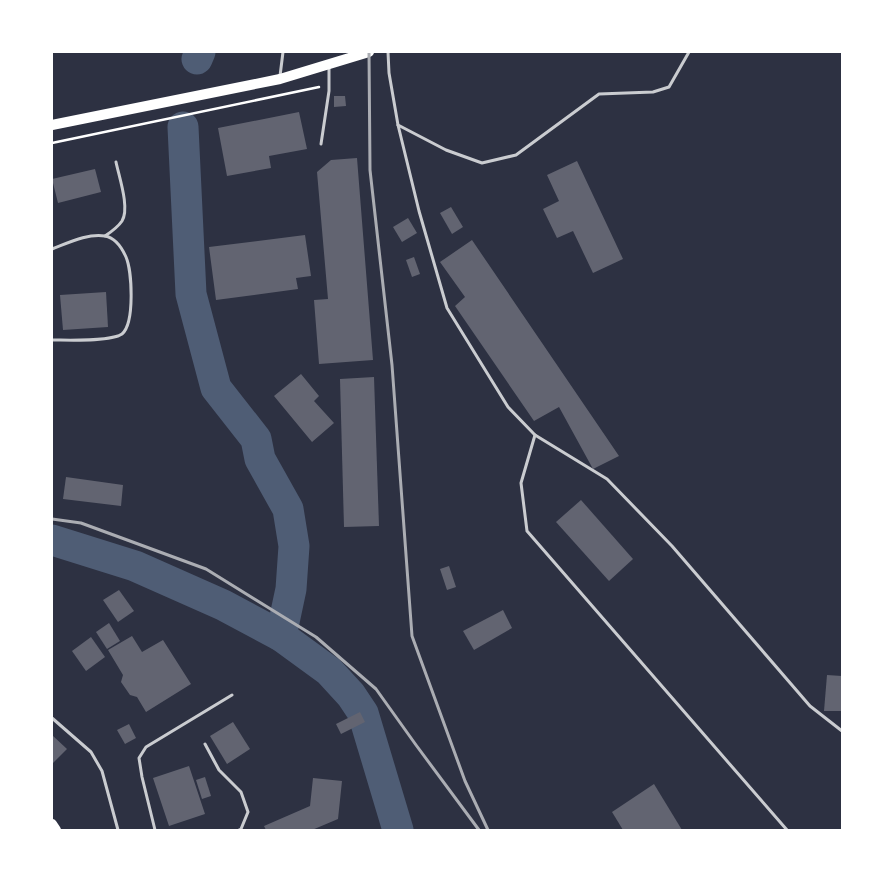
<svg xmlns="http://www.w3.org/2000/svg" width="894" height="882" viewBox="0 0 894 882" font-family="Manrope,sans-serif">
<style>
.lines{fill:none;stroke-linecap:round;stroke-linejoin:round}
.river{stroke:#4f5d75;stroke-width:31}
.building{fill:#626471}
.path{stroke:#fff;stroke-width:2.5}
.service{stroke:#caccd0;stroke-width:3}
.primary{stroke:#fff;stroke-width:10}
.rail{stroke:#abadb3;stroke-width:3}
</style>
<rect width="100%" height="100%" fill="#2d3142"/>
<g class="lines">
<g class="river">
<polyline points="197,59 200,52"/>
<polyline points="183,127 191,294 216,388 256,439 260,459 288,509 294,546 291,589 281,636"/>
<polyline points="52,540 135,566 223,605 281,636 329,671 351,695 363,713 398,830"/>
</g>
</g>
<g class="building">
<polygon points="334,96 345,96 346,106 334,107"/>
<polygon points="299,112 307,149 269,156 271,168 227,176 218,128"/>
<polygon points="357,158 373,360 319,364 314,300 328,299 317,172 331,160"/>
<polygon points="577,161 623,259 593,273 573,231 557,238 543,209 559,201 547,175"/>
<polygon points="95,169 101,192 58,203 52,179"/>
<polygon points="451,207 463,227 452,234 440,213"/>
<polygon points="408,218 417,233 402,242 393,227"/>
<polygon points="305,235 311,276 296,278 298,289 216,300 209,247"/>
<polygon points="472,240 619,456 593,469 559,407 534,421 455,306 465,297 440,262"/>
<polygon points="414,257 420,274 412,277 406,260"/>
<polygon points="106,292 108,327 63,330 60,295"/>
<polygon points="301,374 319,396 314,401 334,423 312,442 274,396"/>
<polygon points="374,377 379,526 344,527 340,379"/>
<polygon points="66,477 123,485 121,506 63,499"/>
<polygon points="581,500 633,559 609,581 556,522"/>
<polygon points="449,566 456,587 447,590 440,569"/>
<polygon points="119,590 134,611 118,622 103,600"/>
<polygon points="503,610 512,628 474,650 463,631"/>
<polygon points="109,623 120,641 107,649 96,632"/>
<polygon points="132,636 142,652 163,640 191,684 146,712 137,697 130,695 121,682 123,675 108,650"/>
<polygon points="91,637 105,657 86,671 72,651"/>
<polygon points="827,675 842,676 842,711 824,711"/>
<polygon points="360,712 365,722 341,734 336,724"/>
<polygon points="233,722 250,749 227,764 210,736"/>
<polygon points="129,724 136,738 125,744 117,730"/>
<polygon points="52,735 67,749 52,764"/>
<polygon points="189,766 205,814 169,826 153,778"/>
<polygon points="205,777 211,796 202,799 196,780"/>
<polygon points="313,778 342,781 338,819 312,830 266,830 264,826 310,806"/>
<polygon points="654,784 682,830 623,830 612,812"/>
</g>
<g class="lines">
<polyline class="path" points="52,143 319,87"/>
<g class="service">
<polyline points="388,52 389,73 398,125 419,211 447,308 508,407 535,435 521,483 527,531 787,830"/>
<polyline points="280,76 283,52"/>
<polyline points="398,125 446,150 482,163 516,155 599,94 653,92 669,87 689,52"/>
<polyline points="321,144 329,91 329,67"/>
<path d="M105,236C111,232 118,227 122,221C130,208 119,177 116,162"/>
<path d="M52,249C68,243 88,233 105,236C116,238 122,248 126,257C132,271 135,323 122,334C110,342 68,340 52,340"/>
<polyline points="535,435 607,479 672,546 810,706 842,731"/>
<polyline points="52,718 91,752 102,771 118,830"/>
<polyline points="205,744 219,770 241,792 248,812 241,829 239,830"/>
<polyline points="155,830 142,777 139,758 146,747 232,695"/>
</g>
<g class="primary">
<polyline points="52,125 280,79 369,52"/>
<polyline points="52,824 56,830"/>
</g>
<g class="rail">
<polyline points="369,52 370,170 392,365 412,636 465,781 488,830"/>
<polyline points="52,519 81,523 206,569 316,637 376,689 416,745 479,830"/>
</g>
</g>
<rect width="894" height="882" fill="none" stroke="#ffffff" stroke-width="106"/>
</svg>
